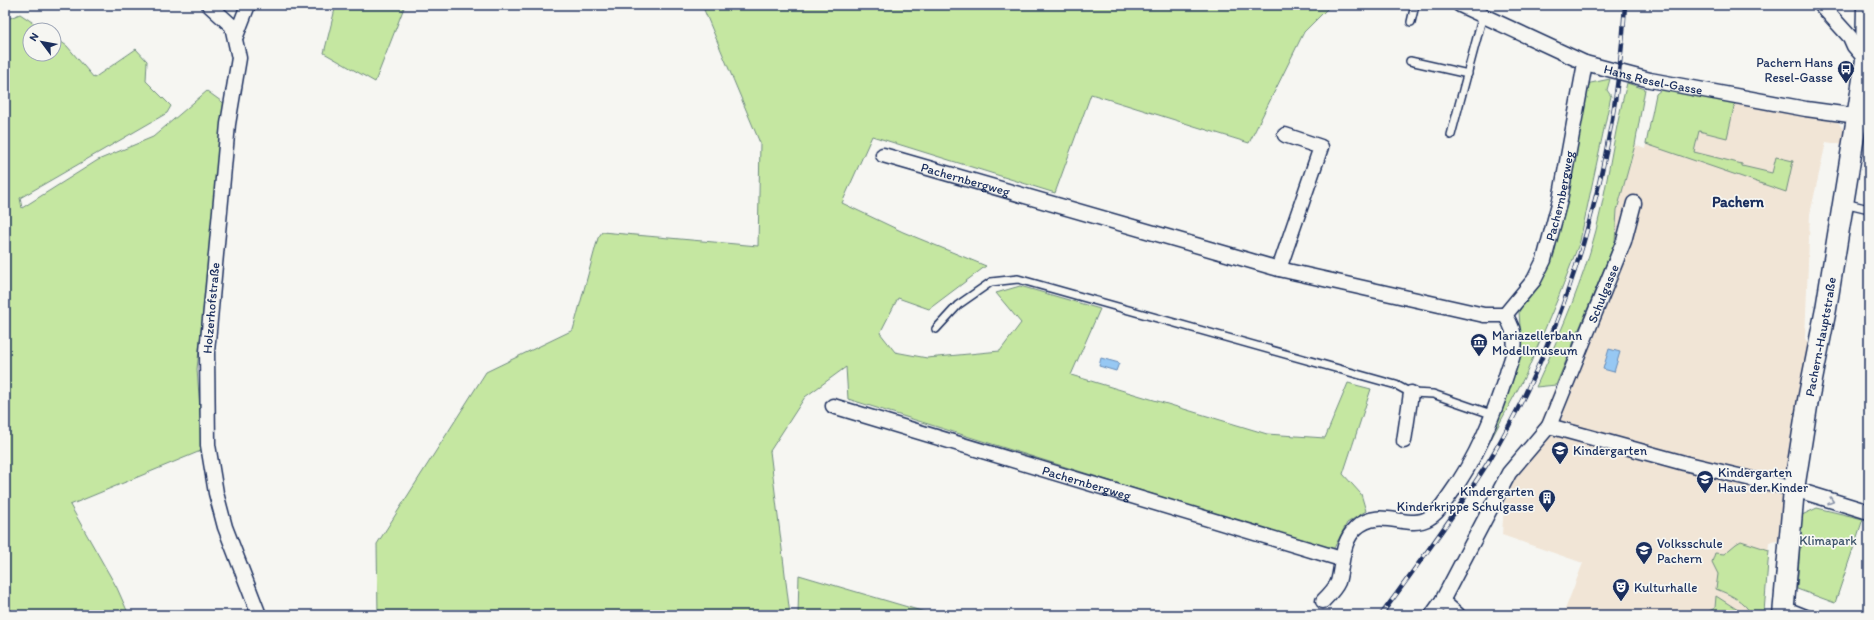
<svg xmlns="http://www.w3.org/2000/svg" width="1874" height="620" viewBox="0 0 1874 620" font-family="Itim,sans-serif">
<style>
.built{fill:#f1e5d6}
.green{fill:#c5e7a1;stroke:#708b80}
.water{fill:#97c8f3;stroke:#658bb7}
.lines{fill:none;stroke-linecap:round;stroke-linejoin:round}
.service-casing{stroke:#1b2f5e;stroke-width:10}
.minor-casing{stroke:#1b2f5e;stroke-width:17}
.secondary-casing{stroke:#1b2f5e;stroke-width:23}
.service{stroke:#f6f6f2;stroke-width:7}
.minor{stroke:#f6f6f2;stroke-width:14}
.secondary{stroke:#f6f6f2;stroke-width:20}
.rail-casing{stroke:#1b2f5e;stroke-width:4.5}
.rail{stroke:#f6f6f2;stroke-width:3;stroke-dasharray:9;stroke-linecap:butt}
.oneway{stroke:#8892a8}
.labels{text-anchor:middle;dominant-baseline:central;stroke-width:3.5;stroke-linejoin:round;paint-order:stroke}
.poi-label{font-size:13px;fill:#1b2f5e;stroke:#f6f6f2;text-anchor:start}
.street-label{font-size:13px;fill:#1b2f5e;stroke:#f6f6f2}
.park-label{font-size:13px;fill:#3d546b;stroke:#f6f6f2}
.quarter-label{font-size:15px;font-weight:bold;fill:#1b2f5e;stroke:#f6f6f2}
</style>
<rect width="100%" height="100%" fill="#f6f6f2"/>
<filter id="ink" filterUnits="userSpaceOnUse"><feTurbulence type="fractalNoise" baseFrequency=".025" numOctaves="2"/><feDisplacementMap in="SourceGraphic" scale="8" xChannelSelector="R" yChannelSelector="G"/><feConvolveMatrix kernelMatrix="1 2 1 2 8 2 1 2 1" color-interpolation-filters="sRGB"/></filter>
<g filter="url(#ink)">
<polygon class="built" points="1663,88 1838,122 1846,134 1844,145 1826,142 1810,214 1805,339 1809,343 1784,478 1778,541 1769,542 1764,612 1759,612 1759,615 1563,615 1583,563 1502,535 1506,470 1541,421 1615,242 1617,210 1635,145 1645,149 1656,94"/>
<g class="green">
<polygon points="336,5 405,5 375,82 324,53"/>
<polygon points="702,5 1331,5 1304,32 1249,143 1091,94 1055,193 872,136 842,203 903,232 986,266 929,309 898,298 880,333 895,352 927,358 1000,351 1021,323 996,293 1020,286 1100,309 1071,375 1267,434 1325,438 1348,383 1371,389 1343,474 1361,494 1366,511 1347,523 1332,552 1248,524 848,399 846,367 805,397 770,451 790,615 378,615 377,544 486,372 573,330 598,238 602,232 758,246 760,143"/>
<polygon points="20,14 44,30 30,30 30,54 54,54 54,37 67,46 94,78 136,49 147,61 146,81 171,106 167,113 20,198 22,208 98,160 153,137 207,91 225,104 197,369 203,450 70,505 117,588 129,615 5,615 5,20"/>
<polygon points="1610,79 1607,90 1611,96 1580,241 1558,298 1526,374 1474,471 1472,469 1503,408 1521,340 1519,312 1524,301 1537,288 1551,249 1586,84"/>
<path d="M1627,83L1645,89L1635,145L1617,210L1615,242L1556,385L1536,387C1556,343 1576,298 1590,252C1607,196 1612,138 1627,83Z"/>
<polygon points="1663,88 1735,103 1727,138 1699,131 1694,152 1742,164 1742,166 1772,173 1776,157 1793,161 1786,192 1646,144 1656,94"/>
<polygon points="1817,508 1863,519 1835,603 1797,589 1802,515"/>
<path d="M1741,541L1769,550L1764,612H1759V615H1752C1743,600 1731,595 1716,589L1718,574L1712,562L1715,553L1724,554L1736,544Z"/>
<polygon points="799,575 935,615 798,615"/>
<polygon points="1716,596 1738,610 1738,615 1702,615 1715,608"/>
</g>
<g class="water">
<polygon points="1609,349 1620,352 1614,372 1603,369"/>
<polygon points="1101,358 1119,363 1116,371 1099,366"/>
</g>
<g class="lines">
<defs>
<g id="service">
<polyline points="1411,22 1415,5"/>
<polyline points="1410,61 1468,74"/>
<polyline points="1451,135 1483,15"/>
<polyline points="1844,203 1869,209"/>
<polyline points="936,329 958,305 991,282 1018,279 1396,385 1411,393 1433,394 1494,415"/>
<polyline points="1785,605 1810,615"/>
</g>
<g id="minor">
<polyline points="209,5 232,26 239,58 228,124 207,352 208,445 216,493 225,527 259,615"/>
<path id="s1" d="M1460,5L1585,63L1650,80L1806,109L1857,116"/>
<polyline points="1821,5 1850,37 1854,46 1866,60"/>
<polyline points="236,36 248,5"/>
<path id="s2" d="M883,155L1279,269L1484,315H1505"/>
<polyline points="1279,269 1321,147 1285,135"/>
<path id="s3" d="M1505,315L1534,280L1544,260L1560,200L1585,63"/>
<path id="s4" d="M833,406L1341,559"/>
<path id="s5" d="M1549,426L1624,241L1634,203"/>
<polyline points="1404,441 1411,393"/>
<path d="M1323,601C1329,595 1335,589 1338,582C1343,564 1341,542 1356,528C1380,506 1408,531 1429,518C1437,514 1444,503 1449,496C1477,458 1493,417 1507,373C1509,366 1513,357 1514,350C1516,338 1512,325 1505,315"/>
<polyline points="1442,601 1458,615"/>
<polyline points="1432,615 1442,601 1509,473 1549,426 1684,463 1794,489 1869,512"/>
</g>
<g id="secondary">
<path id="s6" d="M1783,615L1794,489L1808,400L1826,309L1859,105L1866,60L1867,5"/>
</g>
</defs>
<use href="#service" class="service-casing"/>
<use href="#minor" class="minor-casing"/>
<use href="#secondary" class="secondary-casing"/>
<use href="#service" class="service"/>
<use href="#minor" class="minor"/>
<use href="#secondary" class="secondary"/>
<defs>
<path id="rail" d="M1381,615C1417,566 1454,516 1487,464C1569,329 1616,162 1625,5"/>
</defs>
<use href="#rail" class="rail-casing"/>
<use href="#rail" class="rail"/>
</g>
<defs><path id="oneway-chevron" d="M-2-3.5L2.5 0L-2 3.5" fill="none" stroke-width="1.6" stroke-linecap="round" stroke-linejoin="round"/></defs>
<use class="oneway" href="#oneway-chevron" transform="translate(1831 501) rotate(17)"/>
</g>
<defs>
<symbol id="bus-pin" viewBox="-11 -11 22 30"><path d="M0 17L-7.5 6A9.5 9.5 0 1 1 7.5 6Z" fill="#1b2f5e" stroke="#f6f6f2"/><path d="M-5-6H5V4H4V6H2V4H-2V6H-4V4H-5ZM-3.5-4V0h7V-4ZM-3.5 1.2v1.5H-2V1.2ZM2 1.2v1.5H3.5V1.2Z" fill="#fff"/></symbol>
<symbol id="museum-pin" viewBox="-11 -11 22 30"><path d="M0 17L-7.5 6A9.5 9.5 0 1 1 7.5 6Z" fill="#1b2f5e" stroke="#f6f6f2"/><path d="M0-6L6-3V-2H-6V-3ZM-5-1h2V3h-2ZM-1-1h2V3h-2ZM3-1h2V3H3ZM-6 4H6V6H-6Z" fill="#fff"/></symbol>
<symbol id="school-pin" viewBox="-11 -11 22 30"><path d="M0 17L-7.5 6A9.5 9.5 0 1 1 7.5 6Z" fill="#1b2f5e" stroke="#f6f6f2"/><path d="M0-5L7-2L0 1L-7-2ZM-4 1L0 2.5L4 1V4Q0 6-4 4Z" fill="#fff"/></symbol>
<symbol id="building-pin" viewBox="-11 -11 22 30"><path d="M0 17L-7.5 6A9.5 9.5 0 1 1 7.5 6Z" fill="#1b2f5e" stroke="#f6f6f2"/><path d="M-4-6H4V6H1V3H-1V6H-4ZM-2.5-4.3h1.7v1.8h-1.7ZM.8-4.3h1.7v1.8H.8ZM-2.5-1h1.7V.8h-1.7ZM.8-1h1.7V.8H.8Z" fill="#fff"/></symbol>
<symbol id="theatre-pin" viewBox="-11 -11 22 30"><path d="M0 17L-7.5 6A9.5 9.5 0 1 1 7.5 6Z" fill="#1b2f5e" stroke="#f6f6f2"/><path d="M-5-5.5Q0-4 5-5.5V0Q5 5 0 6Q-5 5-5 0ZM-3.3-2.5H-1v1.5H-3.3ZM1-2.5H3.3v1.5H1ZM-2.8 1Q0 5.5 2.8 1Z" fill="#fff"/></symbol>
</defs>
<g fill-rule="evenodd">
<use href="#bus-pin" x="1836" y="59" width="20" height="27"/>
<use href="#museum-pin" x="1469" y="332" width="20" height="27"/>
<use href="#school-pin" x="1550" y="440" width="20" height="27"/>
<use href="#school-pin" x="1695" y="469" width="20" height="27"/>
<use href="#building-pin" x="1537" y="488" width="20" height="27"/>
<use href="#school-pin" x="1634" y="540" width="20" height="27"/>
<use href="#theatre-pin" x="1611" y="577" width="20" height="27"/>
</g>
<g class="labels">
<g class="poi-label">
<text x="1833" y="62" text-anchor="end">Pachern Hans<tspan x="1833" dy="15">Resel-Gasse</tspan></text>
<text x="1492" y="335">Mariazellerbahn<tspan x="1492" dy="15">Modellmuseum</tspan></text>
<text x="1573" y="450">Kindergarten</text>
<text x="1718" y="472">Kindergarten<tspan x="1718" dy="15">Haus der Kinder</tspan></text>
<text x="1534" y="491" text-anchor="end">Kindergarten<tspan x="1534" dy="15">Kinderkrippe Schulgasse</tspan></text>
<text x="1657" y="543">Volksschule<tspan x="1657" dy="15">Pachern</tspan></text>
<text x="1634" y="587">Kulturhalle</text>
</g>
<g class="street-label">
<text stroke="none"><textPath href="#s1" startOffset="208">Hans Resel-Gasse</textPath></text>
<text stroke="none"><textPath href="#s2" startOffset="86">Pachernbergweg</textPath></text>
<text stroke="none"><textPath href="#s3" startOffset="134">Pachernbergweg</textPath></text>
<text stroke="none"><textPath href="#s5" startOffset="143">Schulgasse</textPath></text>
<text transform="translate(211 308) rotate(-85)">Holzerhofstraße</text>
<text stroke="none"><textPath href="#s6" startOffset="281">Pachern-Hauptstraße</textPath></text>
<text stroke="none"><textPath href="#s4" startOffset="265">Pachernbergweg</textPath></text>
</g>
<g class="park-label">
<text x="1828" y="540">Klimapark</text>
</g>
<g class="quarter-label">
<text x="1738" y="202">Pachern</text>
</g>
</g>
<rect width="1874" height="620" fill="none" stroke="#f6f6f2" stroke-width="20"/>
<rect x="10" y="10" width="1854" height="600" fill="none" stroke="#1b2f5e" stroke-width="1.5" filter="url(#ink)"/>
<g transform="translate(42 42) rotate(302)"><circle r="19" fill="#f6f6f2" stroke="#9ea6b7"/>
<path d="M0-3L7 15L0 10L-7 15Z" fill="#1b2f5e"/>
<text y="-6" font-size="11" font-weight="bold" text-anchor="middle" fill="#1b2f5e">N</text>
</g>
</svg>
